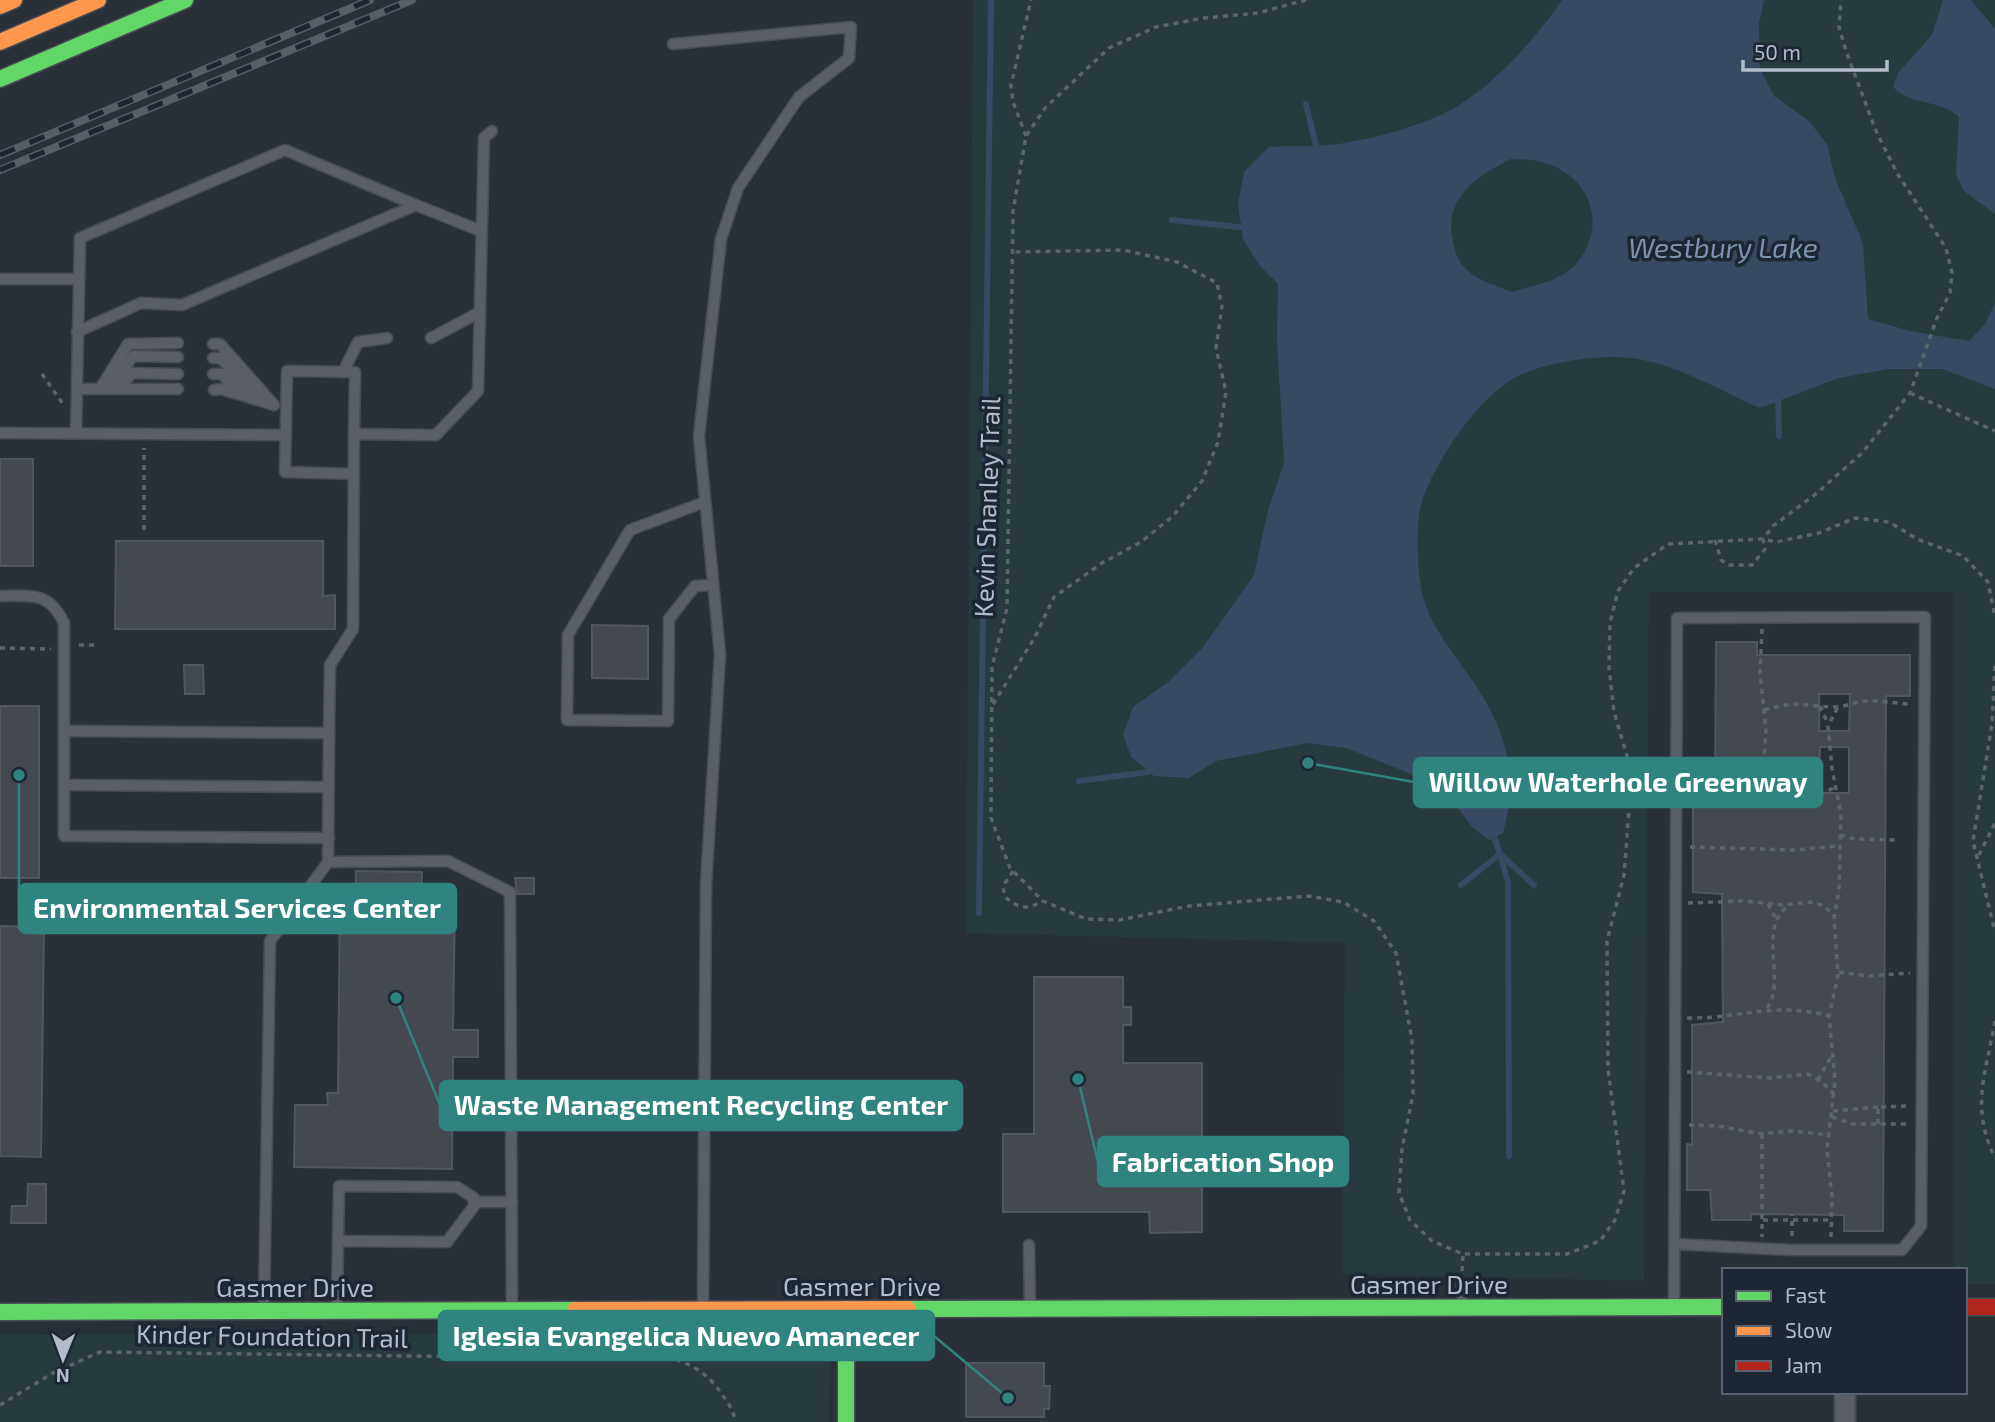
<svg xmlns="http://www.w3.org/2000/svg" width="1995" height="1422" viewBox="0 0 1995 1422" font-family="'Exo 2',sans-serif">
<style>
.green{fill:#273a3e}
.water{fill:#384963;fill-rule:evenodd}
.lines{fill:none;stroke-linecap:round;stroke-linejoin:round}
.stream{stroke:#384963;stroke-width:6}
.building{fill:#444950;stroke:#52575f;stroke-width:2;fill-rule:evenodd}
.lane-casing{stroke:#484c53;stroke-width:13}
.street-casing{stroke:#484c53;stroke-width:23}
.fast-casing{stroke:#484c53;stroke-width:19}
.slow-casing{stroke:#484c53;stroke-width:19}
.jam-casing{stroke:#484c53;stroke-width:19}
.path{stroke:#5d636a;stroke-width:3.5;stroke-dasharray:5 5;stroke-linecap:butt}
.lane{stroke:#5a5e66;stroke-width:10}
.street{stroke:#5a5e66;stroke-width:19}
.fast{stroke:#63d668;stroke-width:16}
.slow{stroke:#ff974d;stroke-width:16}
.jam{stroke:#b3261e;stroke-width:16}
.rail-casing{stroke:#595d64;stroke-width:8}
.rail{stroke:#1d2633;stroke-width:5;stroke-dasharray:16;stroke-linecap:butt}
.labels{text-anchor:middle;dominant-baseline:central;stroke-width:7;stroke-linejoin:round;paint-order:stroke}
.street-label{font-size:26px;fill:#b4bcc9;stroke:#1d2633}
.water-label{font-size:28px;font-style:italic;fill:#7c92b1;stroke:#1d2633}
.leader{fill:none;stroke:#308480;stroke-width:2.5}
.callout-dot{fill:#308480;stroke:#1d2633;stroke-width:2.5}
.callout{fill:#308480;stroke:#308480;stroke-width:2.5}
.callout-label{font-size:28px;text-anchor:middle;font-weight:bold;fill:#fff}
</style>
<rect width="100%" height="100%" fill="#2a3038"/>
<g class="green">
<polygon points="973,0 1995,0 1995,1284 1965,1284 1965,1270 1954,1270 1954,592 1649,592 1644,1281 1342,1274 1345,943 966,933"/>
<polygon points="831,1333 829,1422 0,1422 0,1334"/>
</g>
<g class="water">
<path d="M1562,0H1764L1759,23L1760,69L1774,96L1809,121L1827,144L1835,178L1863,243L1868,319L1910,331L1969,341L1985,324L1995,303V389L1942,369H1888L1839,378L1760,408C1711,387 1666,356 1611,357C1579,358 1535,364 1508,382C1474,404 1435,463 1422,501C1415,524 1417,574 1423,597C1430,623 1449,648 1465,670C1503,722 1521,769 1503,833L1489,840L1472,827L1441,786L1346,748L1307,743L1216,761L1189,778L1154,776L1131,757L1123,735L1133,707L1168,682L1203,647L1254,575L1268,510L1284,463L1277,340L1278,284L1260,266L1243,239L1238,204L1244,172L1269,147C1294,145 1321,147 1345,143C1377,137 1413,128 1443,114C1487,93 1535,40 1562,0ZM1511,159C1520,160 1530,159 1538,161C1589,172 1610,224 1576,264C1561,281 1532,286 1512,292C1497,286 1479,281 1467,270C1458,262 1455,252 1453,241C1443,198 1477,176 1511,159Z"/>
<path d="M1943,0H1971L1995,29V214L1964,191L1956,175L1959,117C1940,99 1911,106 1893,87L1898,73L1932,35Z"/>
</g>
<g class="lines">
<g class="stream">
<polyline points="1306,104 1317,150"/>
<polyline points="1172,220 1247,228"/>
<polyline points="1778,392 1779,436"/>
<polyline points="1079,781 1149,772 1155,767"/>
<polyline points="1500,854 1508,882 1509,1156"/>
<polyline points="1500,854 1534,885"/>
<polyline points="1461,885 1500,854 1492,831"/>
<polyline points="979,913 991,0"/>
</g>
</g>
<g class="building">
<rect x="0" y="459" width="33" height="107"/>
<polygon points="116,541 323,541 323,596 335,595 335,629 115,629"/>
<polygon points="592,625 648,626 648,679 592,678"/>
<path d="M1716,642H1757V655H1910V696H1886L1883,1231H1844V1215L1751,1214V1220H1712L1710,1190H1687V1144L1692,1145V1025L1723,1022L1722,894L1693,892V798H1715ZM1819,694H1850L1849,731H1819ZM1820,747H1849V793H1818Z"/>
<polygon points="184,665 203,665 204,694 185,694"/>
<rect x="0" y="706" width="39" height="172"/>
<polygon points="356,871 422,872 421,903 455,904 453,1030 478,1030 478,1057 453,1057 452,1169 294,1167 295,1105 328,1105 327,1093 338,1093 340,902 355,902"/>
<polygon points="515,878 534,878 534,894 517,894"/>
<polygon points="0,926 44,927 41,1157 0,1156"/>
<polygon points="1034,977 1123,977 1123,1007 1131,1007 1131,1025 1123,1025 1123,1063 1202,1063 1202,1232 1150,1233 1149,1212 1003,1212 1003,1134 1034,1134"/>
<polygon points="28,1184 46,1184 46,1223 11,1223 12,1206 27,1206"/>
<polygon points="966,1363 1044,1363 1044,1386 1050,1386 1049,1409 1044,1409 1044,1417 966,1417"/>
</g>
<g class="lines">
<defs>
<g id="lane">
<polyline points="673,44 851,27 849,58 799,97 738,188 721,239 699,436 720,654 706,885 703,1309"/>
<polyline points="0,279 79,279"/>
<polyline points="77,332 141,303 182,305 416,205 481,231"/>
<polyline points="431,338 480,312"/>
<polyline points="213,344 220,344 274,405"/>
<polyline points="213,358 221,358 258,399"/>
<polyline points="343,372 358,342 387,338"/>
<polyline points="213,374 222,374 240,393"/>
<polyline points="77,389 178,389"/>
<polyline points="100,389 128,344 178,343"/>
<polyline points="110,389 133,356 178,357"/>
<polyline points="119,389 132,373 178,374"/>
<polyline points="214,390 221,389 274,405"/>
<polyline points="76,432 80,238 285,150 416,205"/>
<polyline points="0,433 286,435"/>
<polyline points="354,434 355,372 287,371 285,472 354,474"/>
<polyline points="705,502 630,530 568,635 567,720 668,721 669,619 695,586 713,585"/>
<path d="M0,596C31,596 49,591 64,623V836L329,838"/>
<polyline points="65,731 329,733 328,862"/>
<polyline points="329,733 330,665 353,629 354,434 436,435 478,391 484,138 492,131"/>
<polyline points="65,785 329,787"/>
<polyline points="474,1202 512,1202"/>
<polyline points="1029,1245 1030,1308"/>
<polyline points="1462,1283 1462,1304"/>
<polyline points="1674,1306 1677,618 1925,617 1921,1226 1902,1250 1792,1250 1675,1244"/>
<polyline points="264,1309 270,941 328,862 448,861 510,892 512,1310"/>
<polyline points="337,1310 337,1298 339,1186 457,1187 474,1198 474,1206 447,1242 338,1241"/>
</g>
<polyline id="street" points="1845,1392 1845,1422"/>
<g id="fast">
<polyline points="0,79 185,0"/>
<polyline points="846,1309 846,1422"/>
<polyline points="908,1309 1724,1307"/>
<polyline points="0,1312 575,1310"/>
</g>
<g id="slow">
<polyline points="0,6 14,0"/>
<polyline points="0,42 98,0"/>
<polyline points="575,1310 908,1309"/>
</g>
<polyline id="jam" points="1965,1307 1995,1307"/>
</defs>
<use href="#lane" class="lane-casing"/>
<use href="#street" class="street-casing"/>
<use href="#fast" class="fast-casing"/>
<use href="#slow" class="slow-casing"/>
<use href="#jam" class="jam-casing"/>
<g class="path">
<polyline points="1306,0 1258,13 1204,18 1156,27 1109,48 1045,108 1026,136 1013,211 1007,608 992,667 991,818 1010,868 1043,901 1086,919 1119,920 1189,906 1309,896 1343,902 1374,921 1396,953 1412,1040 1413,1094 1402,1149 1399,1193 1410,1220 1432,1241 1463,1254 1567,1254 1600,1241 1615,1220 1624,1191 1608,1069 1607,941 1624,875 1629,810 1627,756 1614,712 1609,667 1610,623 1618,591 1634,568 1668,544 1763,539 1776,542 1819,533 1855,518 1889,522 1917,539 1963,556 1988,582 1995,617"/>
<polyline points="1026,136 1013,102 1011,85 1031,0"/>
<polyline points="42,374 63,404"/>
<polyline points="1910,393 1995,431"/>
<polyline points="144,530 144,448"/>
<polyline points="1715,540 1721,560 1729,565 1752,565 1765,549 1763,539 1773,526 1817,493 1862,453 1910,393 1937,318 1950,293 1952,273 1946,248 1897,173 1876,131 1846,51 1839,27 1841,0"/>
<polyline points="1762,629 1760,673 1766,731 1762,789"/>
<polyline points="79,645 94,645"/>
<polyline points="0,648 51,649"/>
<polyline points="1995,666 1992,724 1973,841 1995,932"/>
<polyline points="993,704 1035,637 1054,597 1102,563 1141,542 1172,517 1202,481 1218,442 1226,392 1216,348 1222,306 1217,283 1177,262 1123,250 1012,252"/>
<polyline points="1820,706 1828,724"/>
<path d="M1764,710C1797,700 1802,706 1835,707C1845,707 1856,701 1867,701C1882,700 1897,704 1912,704"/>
<polyline points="1691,785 1730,794 1762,789 1803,794 1824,793 1835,787"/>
<polyline points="1840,835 1855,839 1899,840"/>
<polyline points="1690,847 1794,850 1838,846"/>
<polyline points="1979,855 1995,823"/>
<path d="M1013,871L1003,886L1005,897C1020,909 1026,910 1043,901"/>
<polyline points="1688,903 1742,901 1782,905 1813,902 1824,906 1834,916"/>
<polyline points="1768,904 1777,921"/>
<polyline points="1839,972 1867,976 1910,973"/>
<path d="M1767,1008C1787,981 1756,929 1789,905"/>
<path d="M1687,1018C1739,1019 1774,1001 1829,1016"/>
<path d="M1995,1021C1986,1073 1970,1107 1995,1158"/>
<polyline points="1687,1072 1769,1078 1808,1074 1822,1082 1834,1094"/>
<polyline points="1818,1080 1831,1057"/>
<polyline points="1833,1111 1878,1107"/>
<polyline points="1832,1117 1852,1124 1910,1124"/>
<polyline points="1878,1124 1878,1107 1907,1106"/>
<polyline points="1689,1125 1718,1126 1762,1134 1790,1131 1829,1135"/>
<polyline points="1762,1134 1762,1237"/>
<polyline points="1763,1220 1831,1220"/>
<polyline points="1792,1236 1792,1214"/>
<polyline points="1831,1237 1832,1196 1827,1150 1835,1080 1829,1016 1838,975 1834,918 1839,890 1841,814 1832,769 1828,726 1838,707"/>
<polyline points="1462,1271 1463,1254"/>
<path d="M0,1405L53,1373L100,1352L562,1358C616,1354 687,1341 721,1393C728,1403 734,1410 735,1422"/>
</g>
<use href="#lane" class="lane"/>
<use href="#street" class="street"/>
<use href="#fast" class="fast"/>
<use href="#slow" class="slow"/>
<use href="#jam" class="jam"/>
<defs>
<g id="rail">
<polyline points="0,155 370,0"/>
<polyline points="0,170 412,0"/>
</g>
</defs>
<use href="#rail" class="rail-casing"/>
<use href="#rail" class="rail"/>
</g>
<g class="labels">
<g class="street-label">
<text transform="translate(986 507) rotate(-88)">Kevin Shanley Trail</text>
<text x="1429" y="1283">Gasmer Drive</text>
<text x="862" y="1285">Gasmer Drive</text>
<text x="295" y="1286">Gasmer Drive</text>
<text transform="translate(272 1335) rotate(1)">Kinder Foundation Trail</text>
</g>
<g class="water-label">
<text x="1723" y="247">Westbury Lake</text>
</g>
</g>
<path class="leader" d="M1308 763L1414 782M19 775L19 908M396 998L440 1105M1078 1079L1098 1162M1008 1398L934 1336"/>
<g class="callout-dot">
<circle cx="1308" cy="763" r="7"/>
<circle cx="19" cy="775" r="7"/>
<circle cx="396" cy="998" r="7"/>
<circle cx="1078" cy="1079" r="7"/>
<circle cx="1008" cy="1398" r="7"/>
</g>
<g class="callout">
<rect x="1414" y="758" width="408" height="49" rx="7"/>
<rect x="19" y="884" width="437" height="49" rx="7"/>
<rect x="440" y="1081" width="522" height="49" rx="7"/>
<rect x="1098" y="1137" width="250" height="49" rx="7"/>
<rect x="439" y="1311" width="495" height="49" rx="7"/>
</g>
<g class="callout-label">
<text x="1618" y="792">Willow Waterhole Greenway</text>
<text x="237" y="918">Environmental Services Center</text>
<text x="701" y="1115">Waste Management Recycling Center</text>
<text x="1223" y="1172">Fabrication Shop</text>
<text x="686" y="1346">Iglesia Evangelica Nuevo Amanecer</text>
</g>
<rect x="1722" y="1268" width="245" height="126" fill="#1d2633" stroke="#59626f" stroke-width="2"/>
<rect x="1736" y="1291" width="35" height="10" fill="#63d668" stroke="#59626f" stroke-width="2"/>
<text x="1785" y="1303" font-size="21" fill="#b4bcc9">Fast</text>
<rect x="1736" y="1326" width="35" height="10" fill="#ff974d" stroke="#59626f" stroke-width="2"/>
<text x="1785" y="1338" font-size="21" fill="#b4bcc9">Slow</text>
<rect x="1736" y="1361" width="35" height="10" fill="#b3261e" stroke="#59626f" stroke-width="2"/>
<text x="1785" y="1373" font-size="21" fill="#b4bcc9">Jam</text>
<g transform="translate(63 1359) rotate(181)" stroke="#1d2633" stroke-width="5" paint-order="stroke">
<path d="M0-5L12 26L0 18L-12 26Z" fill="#b4bcc9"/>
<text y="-10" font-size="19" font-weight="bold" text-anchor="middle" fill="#b4bcc9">N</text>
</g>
<path d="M1743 60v10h144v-10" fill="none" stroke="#b4bcc9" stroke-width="3.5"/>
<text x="1754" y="60" font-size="21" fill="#b4bcc9" stroke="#1d2633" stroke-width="5" paint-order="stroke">50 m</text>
</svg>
